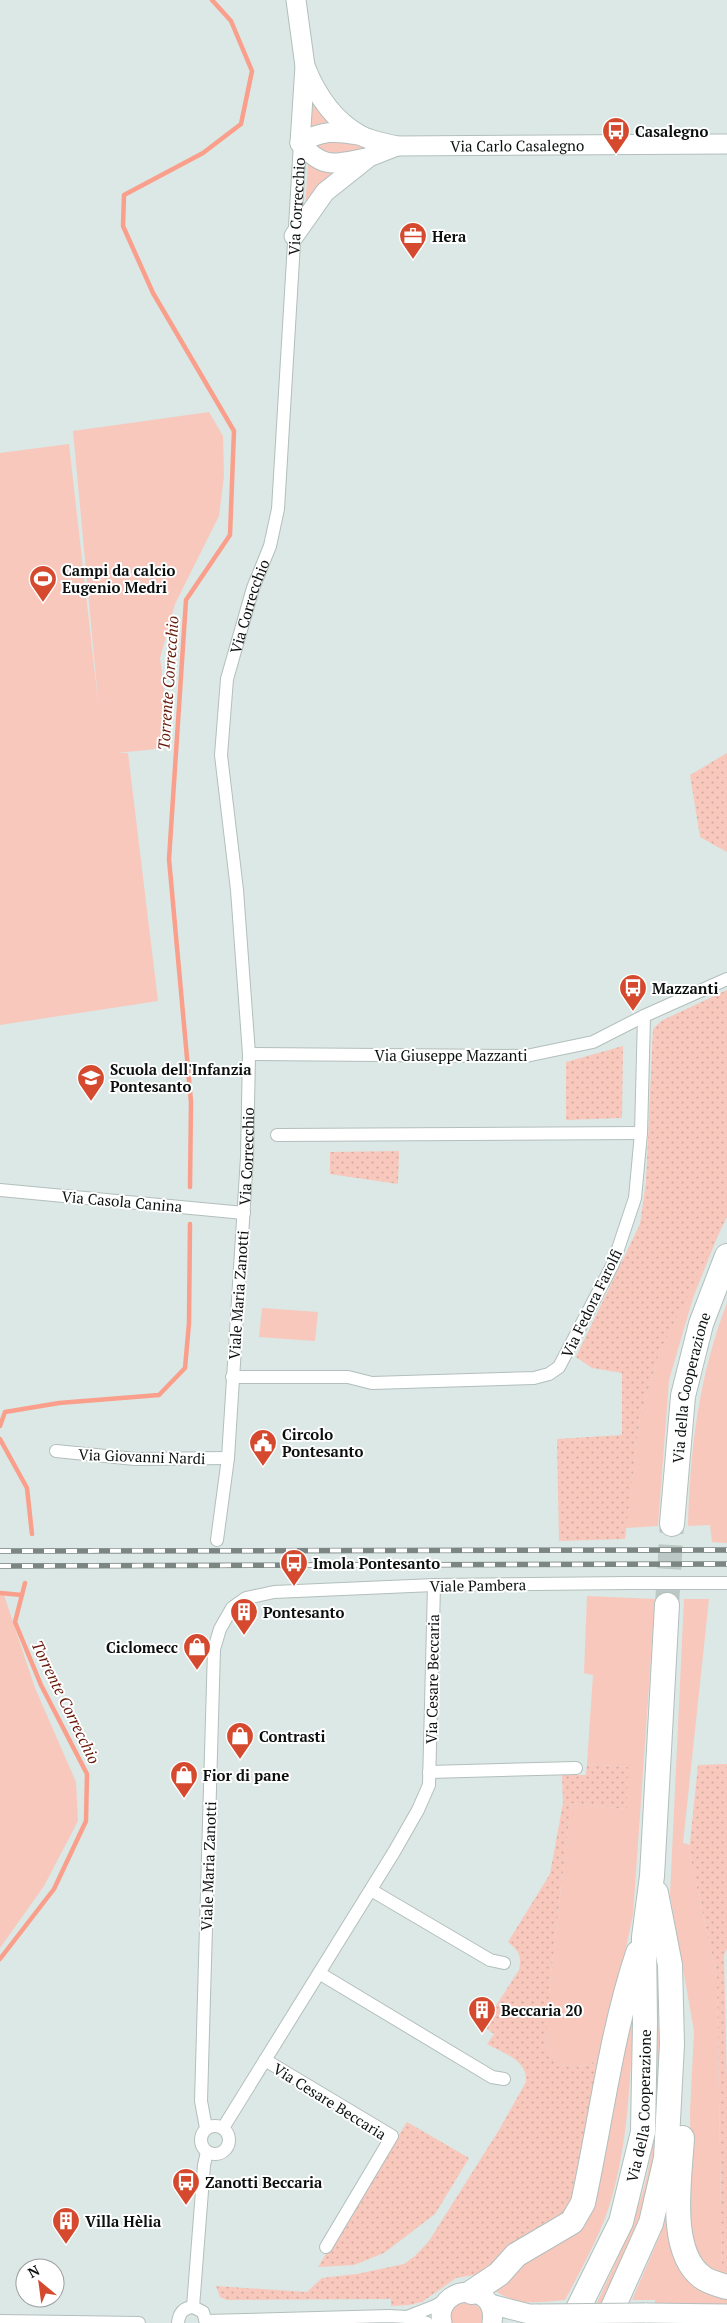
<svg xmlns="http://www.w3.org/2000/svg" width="727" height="2323" viewBox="0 0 727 2323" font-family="'PT Serif',serif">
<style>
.green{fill:#f8c8bd}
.park{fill:url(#park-dots)}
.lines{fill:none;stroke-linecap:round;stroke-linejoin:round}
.stream{stroke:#fa9f8c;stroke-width:4.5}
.highway-tunnel{stroke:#bcc8c5;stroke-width:24;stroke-dasharray:24 12;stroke-linecap:butt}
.street-casing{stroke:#b2bfbc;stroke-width:14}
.secondary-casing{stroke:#b2bfbc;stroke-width:21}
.highway-casing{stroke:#b2bfbc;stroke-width:26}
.street{stroke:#fff;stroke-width:12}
.secondary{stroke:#fff;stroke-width:19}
.highway{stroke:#fff;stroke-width:24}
.rail-casing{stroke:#7b8582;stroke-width:5.5}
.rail{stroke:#fff;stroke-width:4;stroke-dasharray:11;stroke-linecap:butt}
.street-bridge-casing{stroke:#b2bfbc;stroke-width:14;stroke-linecap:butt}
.secondary-bridge-casing{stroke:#b2bfbc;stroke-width:21;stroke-linecap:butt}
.street-bridge{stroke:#fff;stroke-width:12}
.secondary-bridge{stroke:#fff;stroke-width:19}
.labels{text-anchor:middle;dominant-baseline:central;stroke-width:4;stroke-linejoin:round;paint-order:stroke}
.poi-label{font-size:15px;font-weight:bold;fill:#0b100f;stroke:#fff;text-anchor:start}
.street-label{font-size:15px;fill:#0b100f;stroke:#fff}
.water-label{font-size:16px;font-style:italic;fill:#691b0b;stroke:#fff}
</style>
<defs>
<pattern id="park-dots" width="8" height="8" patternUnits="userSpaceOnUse" patternTransform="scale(1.25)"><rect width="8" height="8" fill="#f8c8bd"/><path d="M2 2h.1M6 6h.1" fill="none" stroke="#d3aba1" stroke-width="1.8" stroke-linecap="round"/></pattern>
</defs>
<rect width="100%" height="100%" fill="#dbe8e5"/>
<g class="green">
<polygon points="313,98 343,129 311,131"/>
<polygon points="325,136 372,146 343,155 321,158 313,145"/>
<polygon points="308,165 327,171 347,169 305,208"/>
<polygon points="209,412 223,436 224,476 219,516 175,604 160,658 169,725 166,748 117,753 128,753 158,1001 0,1025 0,453 69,444 99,710 73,431"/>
<polygon points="722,1225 693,1298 669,1380 658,1526 626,1528 640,1417 659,1354"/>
<path d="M727,1303V1543L712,1542L710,1525L688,1526C690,1449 699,1375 727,1303Z"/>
<polygon points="262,1308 318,1312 315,1341 259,1337"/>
<polygon points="0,1595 4,1595 35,1688 76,1782 78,1821 44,1886 0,1948"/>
<polygon points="587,1596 655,1599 633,1915 602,2060 574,2068 558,2064 546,2047 550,1983 571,1803 627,1809 628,1767 587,1764 593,1675 584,1673"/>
<polygon points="684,1599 709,1599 683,1843 690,1845 689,1852 717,1977 722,2270 727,2270 727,2278 719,2278 694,2253 688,2231 691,2179 690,2112 694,2031 670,1895"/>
<path d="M635,2001C630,2066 630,2134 612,2197C602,2233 582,2267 565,2300C537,2302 519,2307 494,2290L592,2205Z"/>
<path d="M656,2027H663C662,2062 664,2106 659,2141C650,2206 624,2265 594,2323H587C606,2284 625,2245 639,2204C658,2149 658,2084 656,2027Z"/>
<polygon points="670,2200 669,2232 727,2297 727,2304 655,2304 655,2300 632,2300 660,2235"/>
<polygon points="470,2300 482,2310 482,2323 452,2323 451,2314 455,2305"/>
</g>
<g class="park">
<polygon points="727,753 727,852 700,837 690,775"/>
<polygon points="727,990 727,1217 659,1354 640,1417 625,1539 559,1541 557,1439 622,1435 622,1373 592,1368 576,1357 640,1224 646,1182 653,1029 661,1021"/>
<polygon points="623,1046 622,1118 566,1120 566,1062"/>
<polygon points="399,1151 398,1184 330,1174 330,1152"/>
<path d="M587,1764L628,1767L627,1809L571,1803L550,1983L546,2047L558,2064L574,2068L602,2060L572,2201L561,2216L498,2258L487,2269L474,2275L456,2278L422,2302L409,2305L391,2306V2299L227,2300L220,2297L216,2286L307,2292L322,2278L357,2274L404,2264L415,2256L429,2241L499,2130L526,2082C528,2060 503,2053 487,2044L494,2034L483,2026L519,1970C522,1956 519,1951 508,1942L550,1874L563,1803L562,1775H586Z"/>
<polygon points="727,1764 727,1949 724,1955 727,2082 727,2270 722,2270 717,1977 689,1852 698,1765"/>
<polygon points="407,2122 469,2158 435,2214 384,2253 354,2265 318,2267"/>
</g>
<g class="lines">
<g class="stream">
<polyline points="190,1187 191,1102 169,859 186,600 230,535 234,431 153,293 123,226 124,195 203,153 241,124 252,71 231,21 212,0"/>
<polyline points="0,1426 5,1412 59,1403 159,1395 185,1368 189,1323 190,1224"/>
<polyline points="0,1439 27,1488 32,1534"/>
<polyline points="0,1593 22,1595"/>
<polyline points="0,1959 54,1889 86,1821 87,1774 41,1685 15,1622 25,1583"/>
</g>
<polyline class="highway-tunnel" points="667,1605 672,1524"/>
<defs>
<g id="street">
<polyline points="249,1054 526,1056 593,1042 644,1016 727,979"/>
<polyline points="277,1135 641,1133"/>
<polyline points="0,1190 244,1213"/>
<polyline points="232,1377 348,1377 372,1383 534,1378 549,1374 559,1367 613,1264 635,1198 641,1133 644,1016"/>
<polyline points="56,1451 135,1459 228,1458"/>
<path id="s1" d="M217,1540L228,1458L247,1157L249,1054L237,890L221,755L227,679L253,588L270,546L278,509L300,143"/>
<polyline points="708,1583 727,1583"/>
<polyline points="429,1772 576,1768"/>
<polyline points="371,1890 490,1960 504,1963"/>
<polyline points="319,1973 492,2077 504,2079"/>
<polyline points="265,2060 392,2136 326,2247"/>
<circle cx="215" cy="2140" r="14"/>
<polyline points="206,2128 201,2101 214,1649 220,1629 232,1608 246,1598 274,1592 434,1585 630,1583"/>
<polyline points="223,2128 394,1852 418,1810 429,1785 434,1585"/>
<polyline points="193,2307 204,2165 207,2152"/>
<polyline points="407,2317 435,2306 448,2299"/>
<polyline points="0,2321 139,2323"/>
<polyline points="206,2321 389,2316 407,2317 427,2323"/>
<path d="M178,2323C179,2313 183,2308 193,2307L203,2312L206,2323"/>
</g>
<g id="secondary">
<polyline points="296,0 305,66 300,143"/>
<path id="s2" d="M305,66C316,94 333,120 360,135C370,141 385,143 397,146L727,144"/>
<path d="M300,143C324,170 334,164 366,158"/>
<path d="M300,143C323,130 334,131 359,135"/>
<polyline points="294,236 325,192 369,157 397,146"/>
<polyline points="490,2304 529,2314 537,2314"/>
<polyline points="645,2313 727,2314"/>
<path d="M442,2323C433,2285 499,2279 492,2323"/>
</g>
<g id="highway">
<path id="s3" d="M672,1524L683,1396L701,1324L727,1256"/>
<path d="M682,2138C680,2176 667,2251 702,2277C708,2282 720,2285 727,2287"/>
<path d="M472,2292L499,2274L516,2255L572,2222L583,2203C601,2120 611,2034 638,1953"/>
<path id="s4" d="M571,2323L621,2222L643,2132L645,2023L644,1937L652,1876L667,1605"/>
<polyline points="606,2323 651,2223 666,2158 672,2044 670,1965 656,1893"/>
</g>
</defs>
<use href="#street" class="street-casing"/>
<use href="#secondary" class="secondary-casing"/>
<use href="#highway" class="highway-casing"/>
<use href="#street" class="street"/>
<use href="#secondary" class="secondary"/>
<use href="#highway" class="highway"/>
<defs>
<g id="rail">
<polyline points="0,1551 727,1550"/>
<polyline points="0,1566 727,1564"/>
</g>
</defs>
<use href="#rail" class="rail-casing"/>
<use href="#rail" class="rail"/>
<defs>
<polyline id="street-bridge" points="630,1583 708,1583"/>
<polyline id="secondary-bridge" points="537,2314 645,2313"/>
</defs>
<use href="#street-bridge" class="street-bridge-casing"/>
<use href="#secondary-bridge" class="secondary-bridge-casing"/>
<use href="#street-bridge" class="street-bridge"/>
<use href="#secondary-bridge" class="secondary-bridge"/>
</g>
<defs>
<symbol id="bus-pin" viewBox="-11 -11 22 30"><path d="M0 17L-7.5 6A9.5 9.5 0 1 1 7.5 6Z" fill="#d54a2e" stroke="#fff"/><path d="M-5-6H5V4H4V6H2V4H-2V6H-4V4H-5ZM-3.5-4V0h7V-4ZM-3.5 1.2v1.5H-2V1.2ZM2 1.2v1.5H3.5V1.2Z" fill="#fff"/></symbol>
<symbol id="office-pin" viewBox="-11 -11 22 30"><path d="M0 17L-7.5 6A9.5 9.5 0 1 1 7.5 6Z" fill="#d54a2e" stroke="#fff"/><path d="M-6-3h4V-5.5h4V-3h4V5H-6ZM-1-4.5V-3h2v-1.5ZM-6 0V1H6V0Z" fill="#fff"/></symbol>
<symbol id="stadium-pin" viewBox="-11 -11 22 30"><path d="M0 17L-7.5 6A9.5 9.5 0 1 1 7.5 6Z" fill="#d54a2e" stroke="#fff"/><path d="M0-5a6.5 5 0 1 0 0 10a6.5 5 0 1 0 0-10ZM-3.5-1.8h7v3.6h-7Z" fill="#fff"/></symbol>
<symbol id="school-pin" viewBox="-11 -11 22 30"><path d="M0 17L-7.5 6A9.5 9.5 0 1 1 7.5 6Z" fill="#d54a2e" stroke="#fff"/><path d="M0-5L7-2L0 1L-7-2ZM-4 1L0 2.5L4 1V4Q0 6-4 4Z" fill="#fff"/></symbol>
<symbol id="civic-pin" viewBox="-11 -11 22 30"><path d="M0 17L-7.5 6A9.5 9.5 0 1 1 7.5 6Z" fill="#d54a2e" stroke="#fff"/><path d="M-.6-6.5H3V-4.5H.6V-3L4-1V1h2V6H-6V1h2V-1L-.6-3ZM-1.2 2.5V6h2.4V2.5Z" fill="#fff"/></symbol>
<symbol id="building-pin" viewBox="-11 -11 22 30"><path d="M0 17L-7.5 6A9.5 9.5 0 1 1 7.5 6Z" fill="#d54a2e" stroke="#fff"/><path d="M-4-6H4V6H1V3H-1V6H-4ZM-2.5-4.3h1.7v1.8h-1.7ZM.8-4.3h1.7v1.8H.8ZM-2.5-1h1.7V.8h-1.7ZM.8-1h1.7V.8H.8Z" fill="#fff"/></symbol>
<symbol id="shop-pin" viewBox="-11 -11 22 30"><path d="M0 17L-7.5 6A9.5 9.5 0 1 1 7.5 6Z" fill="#d54a2e" stroke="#fff"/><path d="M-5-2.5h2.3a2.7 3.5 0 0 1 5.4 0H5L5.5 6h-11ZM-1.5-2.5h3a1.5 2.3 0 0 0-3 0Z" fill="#fff"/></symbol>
</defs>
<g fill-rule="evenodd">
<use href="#bus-pin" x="600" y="115" width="32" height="43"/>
<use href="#office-pin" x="397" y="220" width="32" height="43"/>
<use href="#stadium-pin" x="27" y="563" width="32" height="43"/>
<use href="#bus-pin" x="617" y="972" width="32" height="43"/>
<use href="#school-pin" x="75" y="1062" width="32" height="43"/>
<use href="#civic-pin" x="247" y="1427" width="32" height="43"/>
<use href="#bus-pin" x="278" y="1547" width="32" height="43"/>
<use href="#building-pin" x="228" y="1596" width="32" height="43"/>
<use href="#shop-pin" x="181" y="1631" width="32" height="43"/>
<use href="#shop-pin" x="224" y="1720" width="32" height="43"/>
<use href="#shop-pin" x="168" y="1759" width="32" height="43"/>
<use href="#building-pin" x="466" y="1994" width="32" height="43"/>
<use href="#bus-pin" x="170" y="2166" width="32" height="43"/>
<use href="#building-pin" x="50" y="2205" width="32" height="43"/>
</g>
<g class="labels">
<g class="poi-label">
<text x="635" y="131">Casalegno</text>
<text x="432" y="236">Hera</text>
<text x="62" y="570">Campi da calcio<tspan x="62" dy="17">Eugenio Medri</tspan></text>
<text x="652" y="988">Mazzanti</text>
<text x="110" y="1069">Scuola dell'Infanzia<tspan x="110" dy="17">Pontesanto</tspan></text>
<text x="282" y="1434">Circolo<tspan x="282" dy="17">Pontesanto</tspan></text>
<text x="313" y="1563">Imola Pontesanto</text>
<text x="263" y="1612">Pontesanto</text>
<text x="178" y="1647" text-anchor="end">Ciclomecc</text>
<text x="259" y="1736">Contrasti</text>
<text x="203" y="1775">Fior di pane</text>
<text x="501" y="2010">Beccaria 20</text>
<text x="205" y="2182">Zanotti Beccaria</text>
<text x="85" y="2221">Villa Hèlia</text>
</g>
<g class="street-label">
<text stroke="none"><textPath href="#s2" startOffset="249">Via Carlo Casalegno</textPath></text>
<text stroke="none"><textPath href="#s1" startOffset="1345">Via Correcchio</textPath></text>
<text stroke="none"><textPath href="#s1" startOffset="940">Via Correcchio</textPath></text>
<text x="451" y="1055">Via Giuseppe Mazzanti</text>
<text stroke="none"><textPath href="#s1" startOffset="385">Via Correcchio</textPath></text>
<text transform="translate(122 1201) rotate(5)">Via Casola Canina</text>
<text transform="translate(238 1295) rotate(-86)">Viale Maria Zanotti</text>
<text transform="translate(591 1303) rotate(-64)">Via Fedora Farolfi</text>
<text stroke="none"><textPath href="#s3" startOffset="138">Via della Cooperazione</textPath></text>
<text transform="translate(142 1456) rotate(2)">Via Giovanni Nardi</text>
<text transform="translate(478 1585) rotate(-1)">Viale Pambera</text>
<text transform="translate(432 1679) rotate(-89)">Via Cesare Beccaria</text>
<text transform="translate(208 1866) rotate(-88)">Viale Maria Zanotti</text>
<text transform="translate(330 2101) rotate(32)">Via Cesare Beccaria</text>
<text stroke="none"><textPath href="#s4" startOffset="231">Via della Cooperazione</textPath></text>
</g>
<g class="water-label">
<text transform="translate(168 683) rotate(-86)">Torrente Correcchio</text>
<text transform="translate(66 1702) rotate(64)">Torrente Correcchio</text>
</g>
</g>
<g transform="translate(40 2283) rotate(331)"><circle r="24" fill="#ffffff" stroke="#9d9f9f"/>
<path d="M0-4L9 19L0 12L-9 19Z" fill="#d54a2e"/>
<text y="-8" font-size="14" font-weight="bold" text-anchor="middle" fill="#0b100f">N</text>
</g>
</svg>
